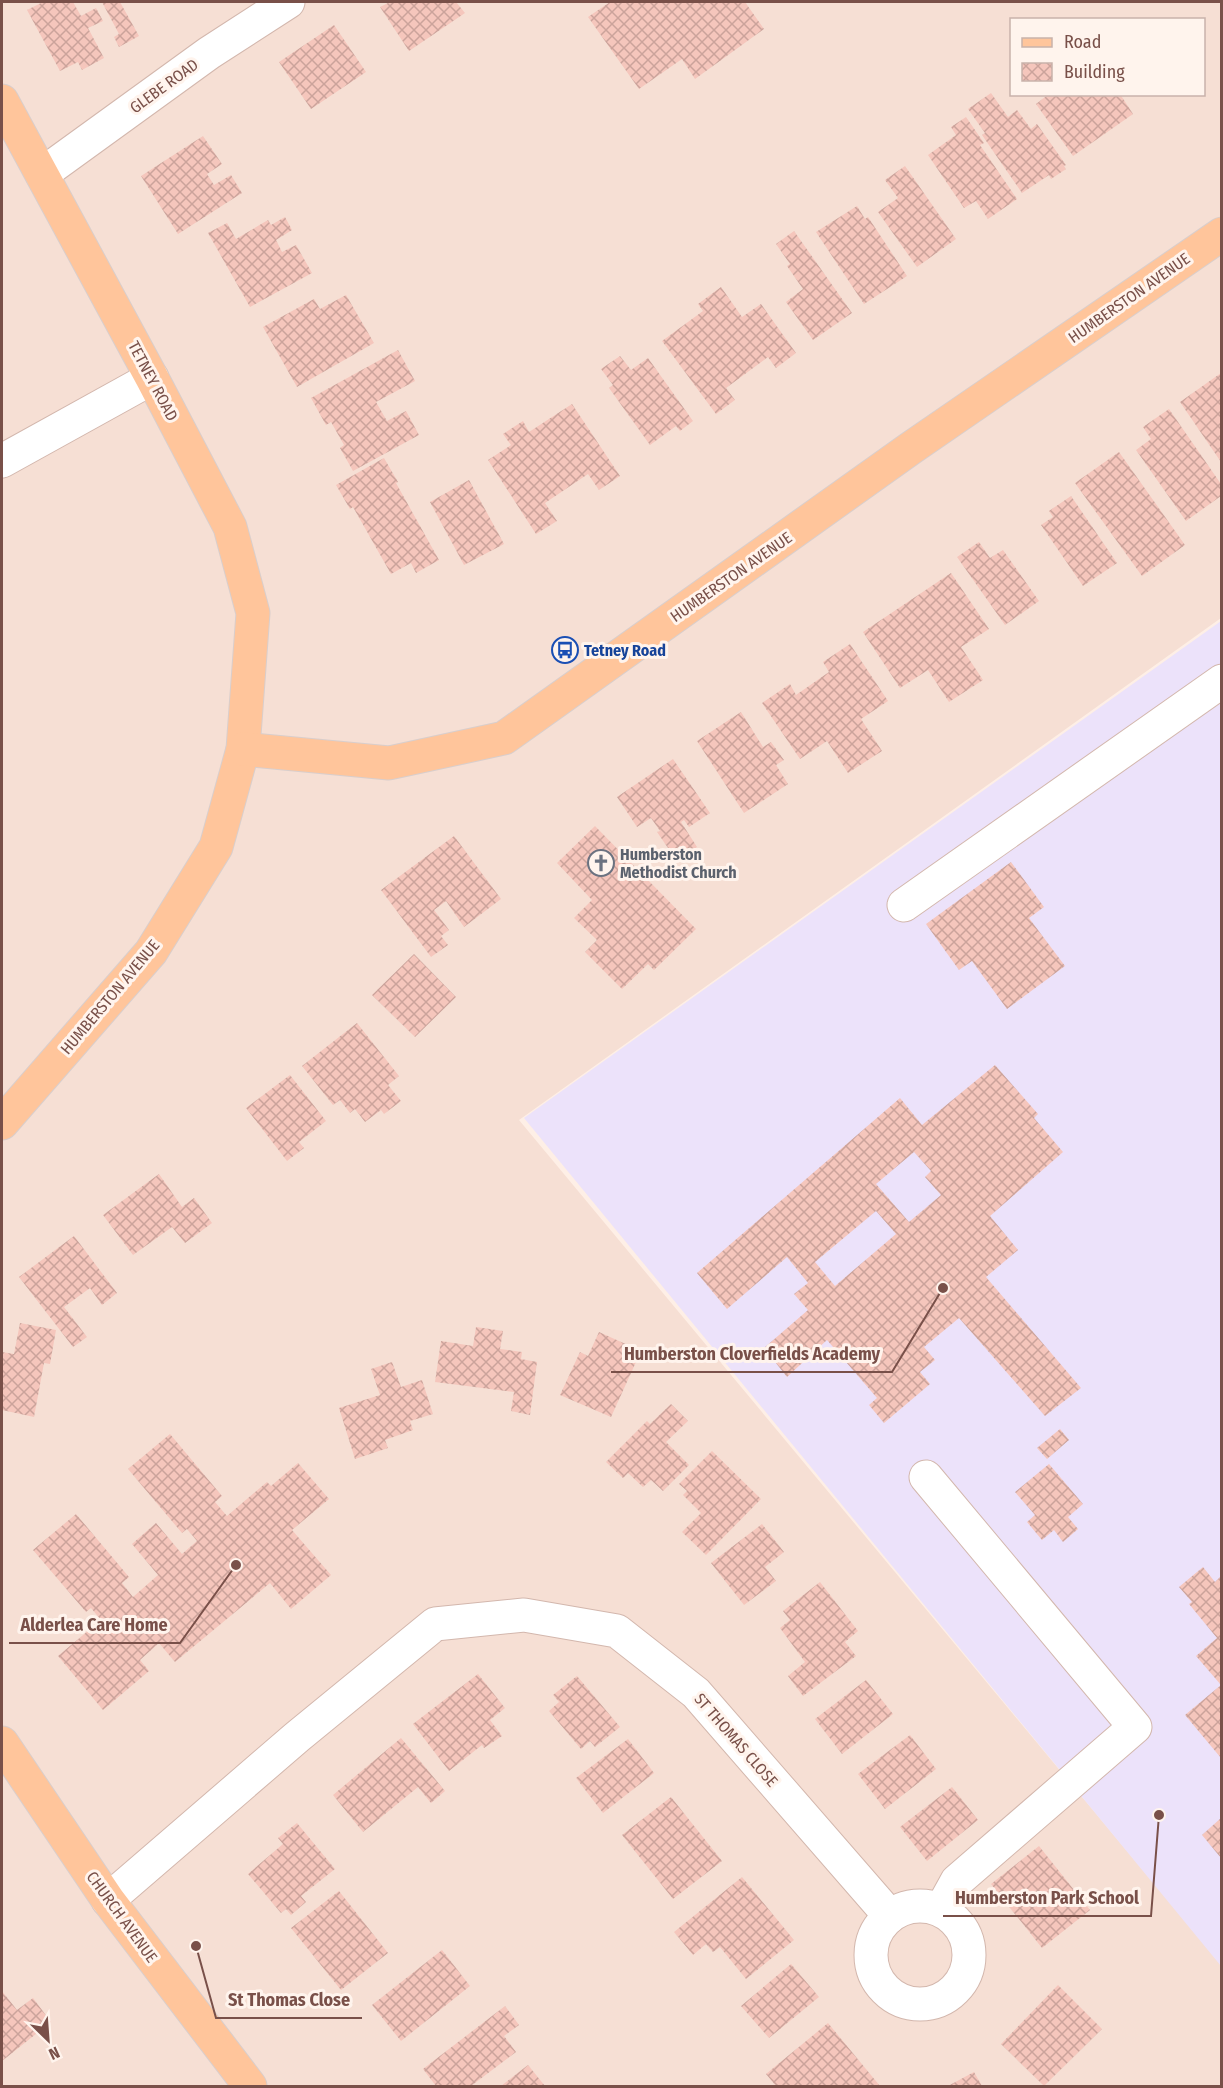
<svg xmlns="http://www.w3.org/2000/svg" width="1223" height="2088" viewBox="0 0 1223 2088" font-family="'Fira Sans Condensed',sans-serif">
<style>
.residential{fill:#f6dfd4;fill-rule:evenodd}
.education{fill:#ece2fa}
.building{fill:url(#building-cross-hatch);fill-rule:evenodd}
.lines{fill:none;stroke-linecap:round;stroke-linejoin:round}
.minor-casing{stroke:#d3b7ad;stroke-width:35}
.major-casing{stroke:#d9cecc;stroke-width:35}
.minor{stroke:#fff;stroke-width:33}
.major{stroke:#ffc59b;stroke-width:33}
.labels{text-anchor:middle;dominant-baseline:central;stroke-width:6;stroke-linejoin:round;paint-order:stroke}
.street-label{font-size:16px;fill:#795049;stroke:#fff4ed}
.transit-label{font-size:16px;font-weight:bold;fill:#164399;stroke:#fff4ed;text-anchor:start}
.worship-label{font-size:16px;font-weight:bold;fill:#5b616d;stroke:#fff4ed;text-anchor:start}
.leader{fill:none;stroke:#795049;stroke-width:2}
.callout-dot{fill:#795049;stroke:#fff4ed;stroke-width:2}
.callout-label{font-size:18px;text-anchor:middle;font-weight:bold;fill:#795049;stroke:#fff4ed;stroke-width:6;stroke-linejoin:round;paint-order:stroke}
</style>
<defs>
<pattern id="building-cross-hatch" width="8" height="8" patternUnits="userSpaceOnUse" patternTransform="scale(1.5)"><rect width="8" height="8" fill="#f5c6bc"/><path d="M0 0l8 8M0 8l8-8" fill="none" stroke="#cba39b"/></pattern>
</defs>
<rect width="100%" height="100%" fill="#feefe6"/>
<path class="residential" d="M2,2H1221V618L519,1120L1221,1964V2086H2ZM1012,20H1204V94H1012Z"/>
<polygon class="education" points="1221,621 1221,1966 524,1118"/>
<g class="building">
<polygon points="43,2 73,2 81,16 96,8 103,21 88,28 104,58 82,70 78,62 60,71 27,10"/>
<polygon points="102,2 120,2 139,36 119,47 114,37 119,34"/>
<polygon points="390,2 456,2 465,13 409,51 380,7"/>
<polygon points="610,2 745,2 764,29 695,79 682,59 639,89 588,17"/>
<polygon points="334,25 366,72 311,109 279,62"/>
<polygon points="991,93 1008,117 1017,110 1031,129 1037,124 1066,165 1064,166 1066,169 1051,179 1049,175 1022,193 982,135 985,133 968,109"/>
<polygon points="1049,94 1120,94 1133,114 1073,156 1036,104"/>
<polygon points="966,117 984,143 980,145 1017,199 988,219 976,201 964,208 928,155 956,135 951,127"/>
<polygon points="203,136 222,164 207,174 214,185 231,175 242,193 178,234 141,176"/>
<polygon points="905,166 956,239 917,267 878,212 898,198 885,180"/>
<polygon points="857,206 865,219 868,217 907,276 864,304 816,232"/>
<polygon points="285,217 292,230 276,240 282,252 296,245 312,273 250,307 208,233 227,223 236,239 268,220 271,225"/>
<polygon points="794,231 852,313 813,340 786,302 803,289 787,266 790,264 776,244"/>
<polygon points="721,287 742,317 761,304 796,353 776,368 768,357 726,388 735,400 716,414 662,341 703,311 698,304"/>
<polygon points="346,295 374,343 297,387 263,327 314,299 320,309"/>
<polygon points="398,350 415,381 376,402 387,421 406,411 419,435 353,471 340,448 344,445 331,422 326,425 311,398"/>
<polygon points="620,356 631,370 648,358 693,421 680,431 676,426 650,445 609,388 613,385 601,369"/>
<polygon points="1221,373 1221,462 1180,402"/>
<polygon points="572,404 620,476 599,490 588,474 545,503 557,521 536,534 488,460 511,445 503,434 523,421 529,432"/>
<polygon points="1169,409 1221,484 1221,496 1186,521 1136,450 1151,439 1143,427"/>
<polygon points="1119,452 1185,545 1142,576 1075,483"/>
<polygon points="384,458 398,482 396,483 439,560 416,573 411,563 391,574 353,507 350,509 336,485"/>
<polygon points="469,480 504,544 464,565 430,502"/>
<polygon points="1071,496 1117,563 1083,586 1041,525 1053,517 1049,511"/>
<polygon points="979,542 990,558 1003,550 1039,601 1005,625 957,557"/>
<polygon points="951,573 989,629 961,647 983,680 949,702 928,670 900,688 863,632"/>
<polygon points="850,644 888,701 861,719 882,751 848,773 827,741 800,759 762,703 790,684 796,695 829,672 823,662"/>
<polygon points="741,712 763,747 771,742 784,760 776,765 788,784 744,813 697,741"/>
<polygon points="673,759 710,813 689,827 684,820 681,822 697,847 677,861 657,832 660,831 651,818 637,827 617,797"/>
<polygon points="595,826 696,929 654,970 648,964 622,989 585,952 597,940 574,918 592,900 557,863"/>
<polygon points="454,836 501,899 464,927 446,901 434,910 449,930 441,936 448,945 431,957 381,890"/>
<polygon points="1011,862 1044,907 1029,918 1065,966 1007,1009 972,961 959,970 926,924"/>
<polygon points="414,954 456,997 415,1037 372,995"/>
<polygon points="357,1023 399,1076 388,1085 401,1101 384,1114 381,1110 365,1122 355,1109 350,1113 340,1100 333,1105 302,1066"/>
<path d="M995,1065L1038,1114L1034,1118L1063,1152L990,1216L1018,1250L986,1277L1081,1388L1045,1416L959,1318L924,1347L935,1360L920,1372L930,1384L884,1423L869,1405L877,1398L827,1340L787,1377L764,1348L808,1310L794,1294L808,1283L787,1257L727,1309L697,1273L900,1098L922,1125ZM914,1152L931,1171L925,1177L941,1195L909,1222L876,1184ZM876,1211L896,1234L835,1286L815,1262Z"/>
<polygon points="290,1075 326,1121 299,1142 304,1148 287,1161 246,1108"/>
<polygon points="159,1174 182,1207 194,1198 212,1223 185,1243 172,1227 133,1255 103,1215"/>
<polygon points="74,1236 117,1293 102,1305 90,1288 64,1307 87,1337 73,1347 19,1277"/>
<polygon points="20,1323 56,1330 50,1364 44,1363 34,1417 2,1410 2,1352 14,1354"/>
<polygon points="476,1327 503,1331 500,1349 522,1352 521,1359 537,1362 530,1415 511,1411 514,1392 435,1382 441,1341 473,1346"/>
<polygon points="599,1332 641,1351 611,1417 560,1395 580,1352 588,1356"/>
<polygon points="392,1362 401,1387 422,1380 433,1414 410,1421 413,1430 385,1440 388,1448 355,1459 339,1408 380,1395 371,1369"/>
<polygon points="671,1404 688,1421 666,1442 689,1465 663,1491 651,1480 643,1487 628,1473 623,1478 606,1462 647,1421 650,1424"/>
<polygon points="1060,1429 1069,1440 1047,1459 1037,1448"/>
<polygon points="170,1434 222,1496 215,1502 227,1516 267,1482 271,1486 298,1463 329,1499 292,1530 331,1575 291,1609 270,1583 175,1662 159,1643 140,1660 149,1671 103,1710 58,1656 101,1620 91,1608 86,1612 33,1550 76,1514 129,1577 122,1583 133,1597 158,1575 132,1544 156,1523 182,1554 197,1541 187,1529 182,1533 128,1469"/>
<polygon points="712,1451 761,1499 706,1555 682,1532 701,1513 683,1495 687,1491 679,1484"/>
<polygon points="1049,1464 1083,1504 1068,1517 1078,1529 1063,1542 1054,1530 1042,1540 1027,1522 1035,1515 1015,1492"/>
<polygon points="762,1524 784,1552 765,1567 776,1581 744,1605 711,1563"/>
<polygon points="1203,1567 1215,1582 1221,1576 1221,1758 1185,1715 1221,1685 1196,1656 1217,1638 1189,1604 1192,1602 1179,1587"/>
<polygon points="820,1582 858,1631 845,1642 856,1656 803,1696 788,1676 805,1662 780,1628 790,1620 783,1611"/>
<polygon points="478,1674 505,1708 490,1720 502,1736 484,1748 482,1745 449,1771 413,1724"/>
<polygon points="577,1676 620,1727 595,1747 590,1741 581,1749 549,1711 559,1702 553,1695"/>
<polygon points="866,1680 893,1714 842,1754 815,1719"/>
<polygon points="910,1735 936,1769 885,1809 858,1774"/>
<polygon points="401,1738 445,1791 431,1803 418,1787 363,1832 333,1795"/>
<polygon points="628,1739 654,1773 603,1813 576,1778"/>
<polygon points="952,1787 978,1820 927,1861 900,1827"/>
<polygon points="671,1797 722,1861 673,1899 622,1835"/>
<polygon points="1221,1818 1221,1858 1202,1835"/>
<polygon points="297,1823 335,1869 301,1896 306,1902 291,1915 286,1909 281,1913 248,1874 283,1844 278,1838"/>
<polygon points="1039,1846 1090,1910 1042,1948 991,1884"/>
<polygon points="742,1877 794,1940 746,1979 720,1947 713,1952 706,1944 693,1955 674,1932"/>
<polygon points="339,1891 388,1953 341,1990 291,1928"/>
<polygon points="442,1950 470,1986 401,2041 372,2005"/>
<polygon points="791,1964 819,1997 769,2038 741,2006"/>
<polygon points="1058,1985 1102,2029 1044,2086 1001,2044"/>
<polygon points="2,1991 17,2010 33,1998 51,2022 2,2061"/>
<polygon points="505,2006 519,2025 504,2036 516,2052 471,2086 436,2086 423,2069"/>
<polygon points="828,2023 880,2086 776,2086 766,2074"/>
<polygon points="528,2065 545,2086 501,2086"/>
<polygon points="974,2072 982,2086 948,2086"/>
</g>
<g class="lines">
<defs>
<g id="minor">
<polyline points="42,174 209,53 288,2"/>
<polyline points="2,461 152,378"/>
<polyline points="904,905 1222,681"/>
<polyline points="926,1477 1135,1727 957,1881 941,1910"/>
<polyline points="108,1900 297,1737 435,1624 524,1615 617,1631 696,1693 890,1916"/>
<circle cx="920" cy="1955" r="49"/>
</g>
<g id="major">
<polyline points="2,101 152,378 230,527 253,613 243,749 216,847 151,952 2,1123"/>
<polyline points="243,749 389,763 504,738 911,448 1222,234"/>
<polyline points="2,1743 108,1900 250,2086"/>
</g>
</defs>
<use href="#minor" class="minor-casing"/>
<use href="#major" class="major-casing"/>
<use href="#minor" class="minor"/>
<use href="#major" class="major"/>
</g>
<defs>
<symbol id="bus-ring" viewBox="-11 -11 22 22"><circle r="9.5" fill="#fff4ed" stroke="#1a4fb4" stroke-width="1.5"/><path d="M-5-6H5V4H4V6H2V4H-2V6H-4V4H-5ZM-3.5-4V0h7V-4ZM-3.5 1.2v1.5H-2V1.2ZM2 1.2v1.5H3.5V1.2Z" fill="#1a4fb4"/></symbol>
<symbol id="church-ring" viewBox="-11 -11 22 22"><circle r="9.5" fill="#fff4ed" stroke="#6b7280" stroke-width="1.5"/><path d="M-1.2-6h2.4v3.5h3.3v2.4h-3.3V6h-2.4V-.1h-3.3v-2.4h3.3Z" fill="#6b7280"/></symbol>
</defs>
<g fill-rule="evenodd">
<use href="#bus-ring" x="550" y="635" width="30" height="30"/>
<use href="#church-ring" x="586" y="848" width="30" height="30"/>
</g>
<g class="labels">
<g class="street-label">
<text transform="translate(164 86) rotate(-36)">GLEBE ROAD</text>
<text transform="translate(1129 298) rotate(-35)">HUMBERSTON AVENUE</text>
<text transform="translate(153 381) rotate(62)">TETNEY ROAD</text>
<text transform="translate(731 577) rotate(-35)">HUMBERSTON AVENUE</text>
<text transform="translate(110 997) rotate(-50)">HUMBERSTON AVENUE</text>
<text transform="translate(736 1740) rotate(49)">ST THOMAS CLOSE</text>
<text transform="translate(122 1917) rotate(54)">CHURCH AVENUE</text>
</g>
<g class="transit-label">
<text x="584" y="650">Tetney Road</text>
</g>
<g class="worship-label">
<text x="620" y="854">Humberston<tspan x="620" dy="18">Methodist Church</tspan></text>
</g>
</g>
<path class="leader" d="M943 1288L892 1372H611M236 1565L180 1643H9M1159 1815L1151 1916H943M196 1946L216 2018H362"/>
<g class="callout-dot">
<circle cx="943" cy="1288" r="6"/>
<circle cx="236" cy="1565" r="6"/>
<circle cx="1159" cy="1815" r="6"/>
<circle cx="196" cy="1946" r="6"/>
</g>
<g class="callout-label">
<text x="752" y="1360">Humberston Cloverfields Academy</text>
<text x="94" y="1631">Alderlea Care Home</text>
<text x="1047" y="1904">Humberston Park School</text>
<text x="289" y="2006">St Thomas Close</text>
</g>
<rect width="1223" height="2088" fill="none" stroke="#795049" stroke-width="6"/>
<rect x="1010" y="18" width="195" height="78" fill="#fff4ed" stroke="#c9b2ab" stroke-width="1.5"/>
<rect x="1022" y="38" width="30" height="9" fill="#ffc59b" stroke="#c9b2ab" stroke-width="1.5"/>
<text x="1064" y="48" font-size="18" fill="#795049">Road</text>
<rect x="1022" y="63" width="30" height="18" fill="url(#building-cross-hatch)" stroke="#c9b2ab" stroke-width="1.5"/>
<text x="1064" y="78" font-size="18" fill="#795049">Building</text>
<g transform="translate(48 2040) rotate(155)" stroke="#fff4ed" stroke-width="4.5" paint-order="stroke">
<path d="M0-4.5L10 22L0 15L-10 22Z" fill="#795049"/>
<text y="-9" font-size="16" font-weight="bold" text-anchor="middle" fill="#795049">N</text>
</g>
</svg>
